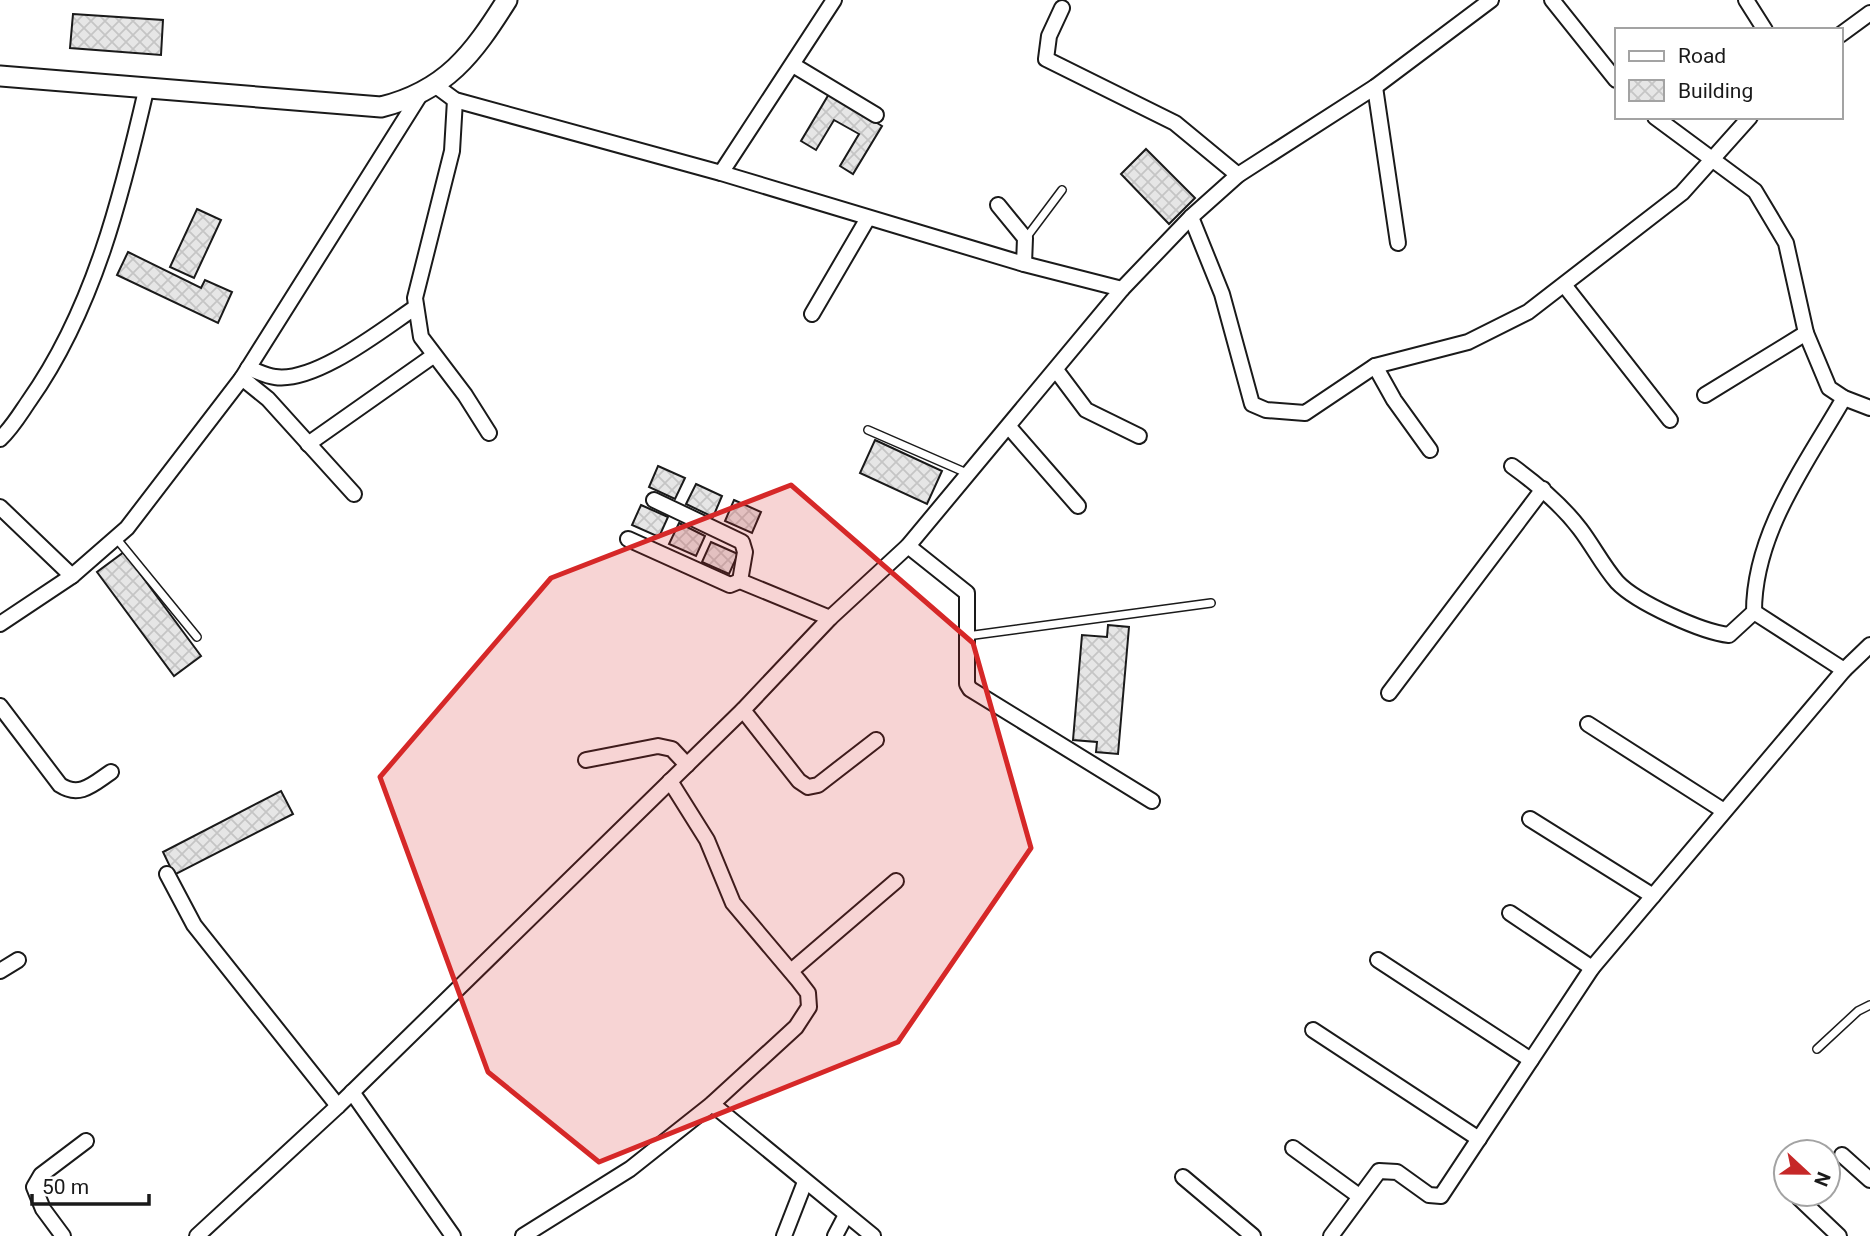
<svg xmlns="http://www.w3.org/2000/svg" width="1870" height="1236" viewBox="0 0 1870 1236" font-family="Roboto,sans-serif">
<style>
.building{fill:url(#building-cross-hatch);stroke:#1a1a1a;stroke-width:2}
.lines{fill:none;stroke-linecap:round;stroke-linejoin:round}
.lane-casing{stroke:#1a1a1a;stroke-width:10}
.street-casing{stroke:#1a1a1a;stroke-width:18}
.secondary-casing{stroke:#1a1a1a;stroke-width:23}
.lane{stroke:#fff;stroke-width:7}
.street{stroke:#fff;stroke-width:14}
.secondary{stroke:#fff;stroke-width:19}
.marked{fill:#d62828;fill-opacity:0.2;stroke:#d62828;stroke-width:5;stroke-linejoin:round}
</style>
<defs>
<pattern id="building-cross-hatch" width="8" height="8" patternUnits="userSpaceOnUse" patternTransform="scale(1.75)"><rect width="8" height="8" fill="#e6e6e6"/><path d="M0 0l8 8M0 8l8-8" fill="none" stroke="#c5c5c5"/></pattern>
</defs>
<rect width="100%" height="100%" fill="#fff"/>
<g class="building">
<polygon points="73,14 163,20 161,55 70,48"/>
<polygon points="829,94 882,126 853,174 840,166 859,134 834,120 816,150 801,141"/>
<polygon points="1146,149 1195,198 1169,224 1121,174"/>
<polygon points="197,209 221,220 194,278 170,267"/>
<polygon points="128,252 201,288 205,280 232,292 218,323 117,275"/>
<polygon points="875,440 942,471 927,504 860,473"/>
<polygon points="658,466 685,478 675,499 649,487"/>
<polygon points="696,484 722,496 713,517 686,504"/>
<polygon points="734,500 761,512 752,533 725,521"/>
<polygon points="641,505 668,517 659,537 632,525"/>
<polygon points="679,523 705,536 696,556 669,544"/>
<polygon points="711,542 738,554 729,574 702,562"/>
<polygon points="124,552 201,656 174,676 97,572"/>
<polygon points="1108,625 1129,627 1118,754 1096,752 1097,742 1073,740 1082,635 1107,637"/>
<polygon points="281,791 293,814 174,875 163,852"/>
</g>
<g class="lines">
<defs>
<g id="lane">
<polyline points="1026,238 1062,190"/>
<polyline points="868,430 969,474"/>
<polyline points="116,538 197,637"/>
<polyline points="967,636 1211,603"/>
<polyline points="1817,1049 1858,1011 1870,1005"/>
</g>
<g id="street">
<polyline points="1552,0 1616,80"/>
<polyline points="1746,0 1765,30"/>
<polyline points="1062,8 1049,36 1046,59 1175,123 1238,175"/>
<polyline points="1840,35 1870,13"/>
<polyline points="793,65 876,115"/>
<polyline points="1375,87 1398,243"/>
<polyline points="455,100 452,151 415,298 421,337 465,395 489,433"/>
<polyline points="1655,117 1755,191 1786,243 1806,333 1829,388 1844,398 1870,408"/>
<polyline points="721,173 834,0"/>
<polyline points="998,205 1025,238 1024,264"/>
<polyline points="1191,217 1222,294 1252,404 1266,410 1305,413 1375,366"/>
<polyline points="1565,286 1670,420"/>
<polyline points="1122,289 1191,217 1238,175 1375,87 1491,0"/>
<polyline points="812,314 868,218"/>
<path d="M248,368C257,371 266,376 275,377C316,383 383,329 416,307"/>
<polyline points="1056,370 1086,410 1139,436"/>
<polyline points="242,378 268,399 354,494"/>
<polyline points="1705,395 1806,333"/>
<polyline points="1009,427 1078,506"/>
<path d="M0,439C12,428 20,414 29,401C94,309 122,195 147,86"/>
<polyline points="308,444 433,356"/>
<polyline points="1430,450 1394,400 1375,366 1468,342 1528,312 1682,193 1750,117"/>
<path d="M1512,466C1537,484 1561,504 1580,529C1593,546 1603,566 1617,582C1637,603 1702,632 1729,635L1754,612C1754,533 1806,464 1844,398"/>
<polyline points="654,500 742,542 745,552 740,581"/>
<polyline points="0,507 72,576"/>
<polyline points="628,539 730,585 740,581 830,618"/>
<polyline points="908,546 967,593 967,684 970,689 1152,801"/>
<polyline points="1754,612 1844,670"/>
<polyline points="0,624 72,576 127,528 242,378 420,95"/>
<polyline points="1389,693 1543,489"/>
<path d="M0,706L60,785C80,798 93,784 111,772"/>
<polyline points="743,710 799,781 808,787 818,785 876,740"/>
<polyline points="1588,724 1724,811"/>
<polyline points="586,760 658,746 672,749 687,765"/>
<polyline points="1530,819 1653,896"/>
<polyline points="167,874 194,925 338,1106"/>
<polyline points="1510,913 1592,968"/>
<polyline points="1378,960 1531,1060"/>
<polyline points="0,971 18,960"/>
<polyline points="791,971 896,881"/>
<polyline points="1313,1030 1479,1139"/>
<polyline points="352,1092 453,1236"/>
<polyline points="712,1104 873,1236"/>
<polyline points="1293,1148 1359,1196"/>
<polyline points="1842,1155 1870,1180"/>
<polyline points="1183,1177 1253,1236"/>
<polyline points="1799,1198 1839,1236"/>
<polyline points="63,1236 43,1209 34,1187 41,1175 86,1141"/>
<polyline points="197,1236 338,1106 743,710 830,618 908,546 1122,289 1024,264 721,173 455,100 436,86"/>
<polyline points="523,1236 630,1169 712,1104 796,1027 809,1007 808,993 798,980 733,903 707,840 670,781"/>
<polyline points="784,1236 805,1182"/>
<polyline points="835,1236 846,1215"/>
<polyline points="1331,1236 1379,1171 1397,1172 1429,1195 1441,1196 1592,968 1844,670 1870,645"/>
</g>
<path id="secondary" d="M0,76L381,107C446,91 473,54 507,0"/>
</defs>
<use href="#lane" class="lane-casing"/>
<use href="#street" class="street-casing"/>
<use href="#secondary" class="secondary-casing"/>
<use href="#lane" class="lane"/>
<use href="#street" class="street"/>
<use href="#secondary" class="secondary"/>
</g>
<path class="marked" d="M791,485L973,643L1031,848L898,1042L599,1162L488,1072L380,777L551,578Z"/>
<rect x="1615" y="28" width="228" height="91" fill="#ffffff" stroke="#a3a3a3" stroke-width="2"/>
<rect x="1629" y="51" width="35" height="10" fill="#ffffff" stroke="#a3a3a3" stroke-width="2"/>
<text x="1678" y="63" font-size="21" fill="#1a1a1a">Road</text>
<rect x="1629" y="80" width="35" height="21" fill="url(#building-cross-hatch)" stroke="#a3a3a3" stroke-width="2"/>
<text x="1678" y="98" font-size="21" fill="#1a1a1a">Building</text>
<g transform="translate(1807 1173) rotate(112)"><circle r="33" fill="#ffffff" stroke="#a3a3a3" stroke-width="2"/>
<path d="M0-5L12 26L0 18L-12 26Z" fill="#c62828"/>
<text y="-10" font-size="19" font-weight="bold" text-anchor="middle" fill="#1a1a1a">N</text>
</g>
<path d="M32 1194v10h117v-10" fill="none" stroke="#1a1a1a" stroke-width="3.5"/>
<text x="42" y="1194" font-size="21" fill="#1a1a1a" stroke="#ffffff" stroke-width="5" paint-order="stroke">50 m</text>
</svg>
